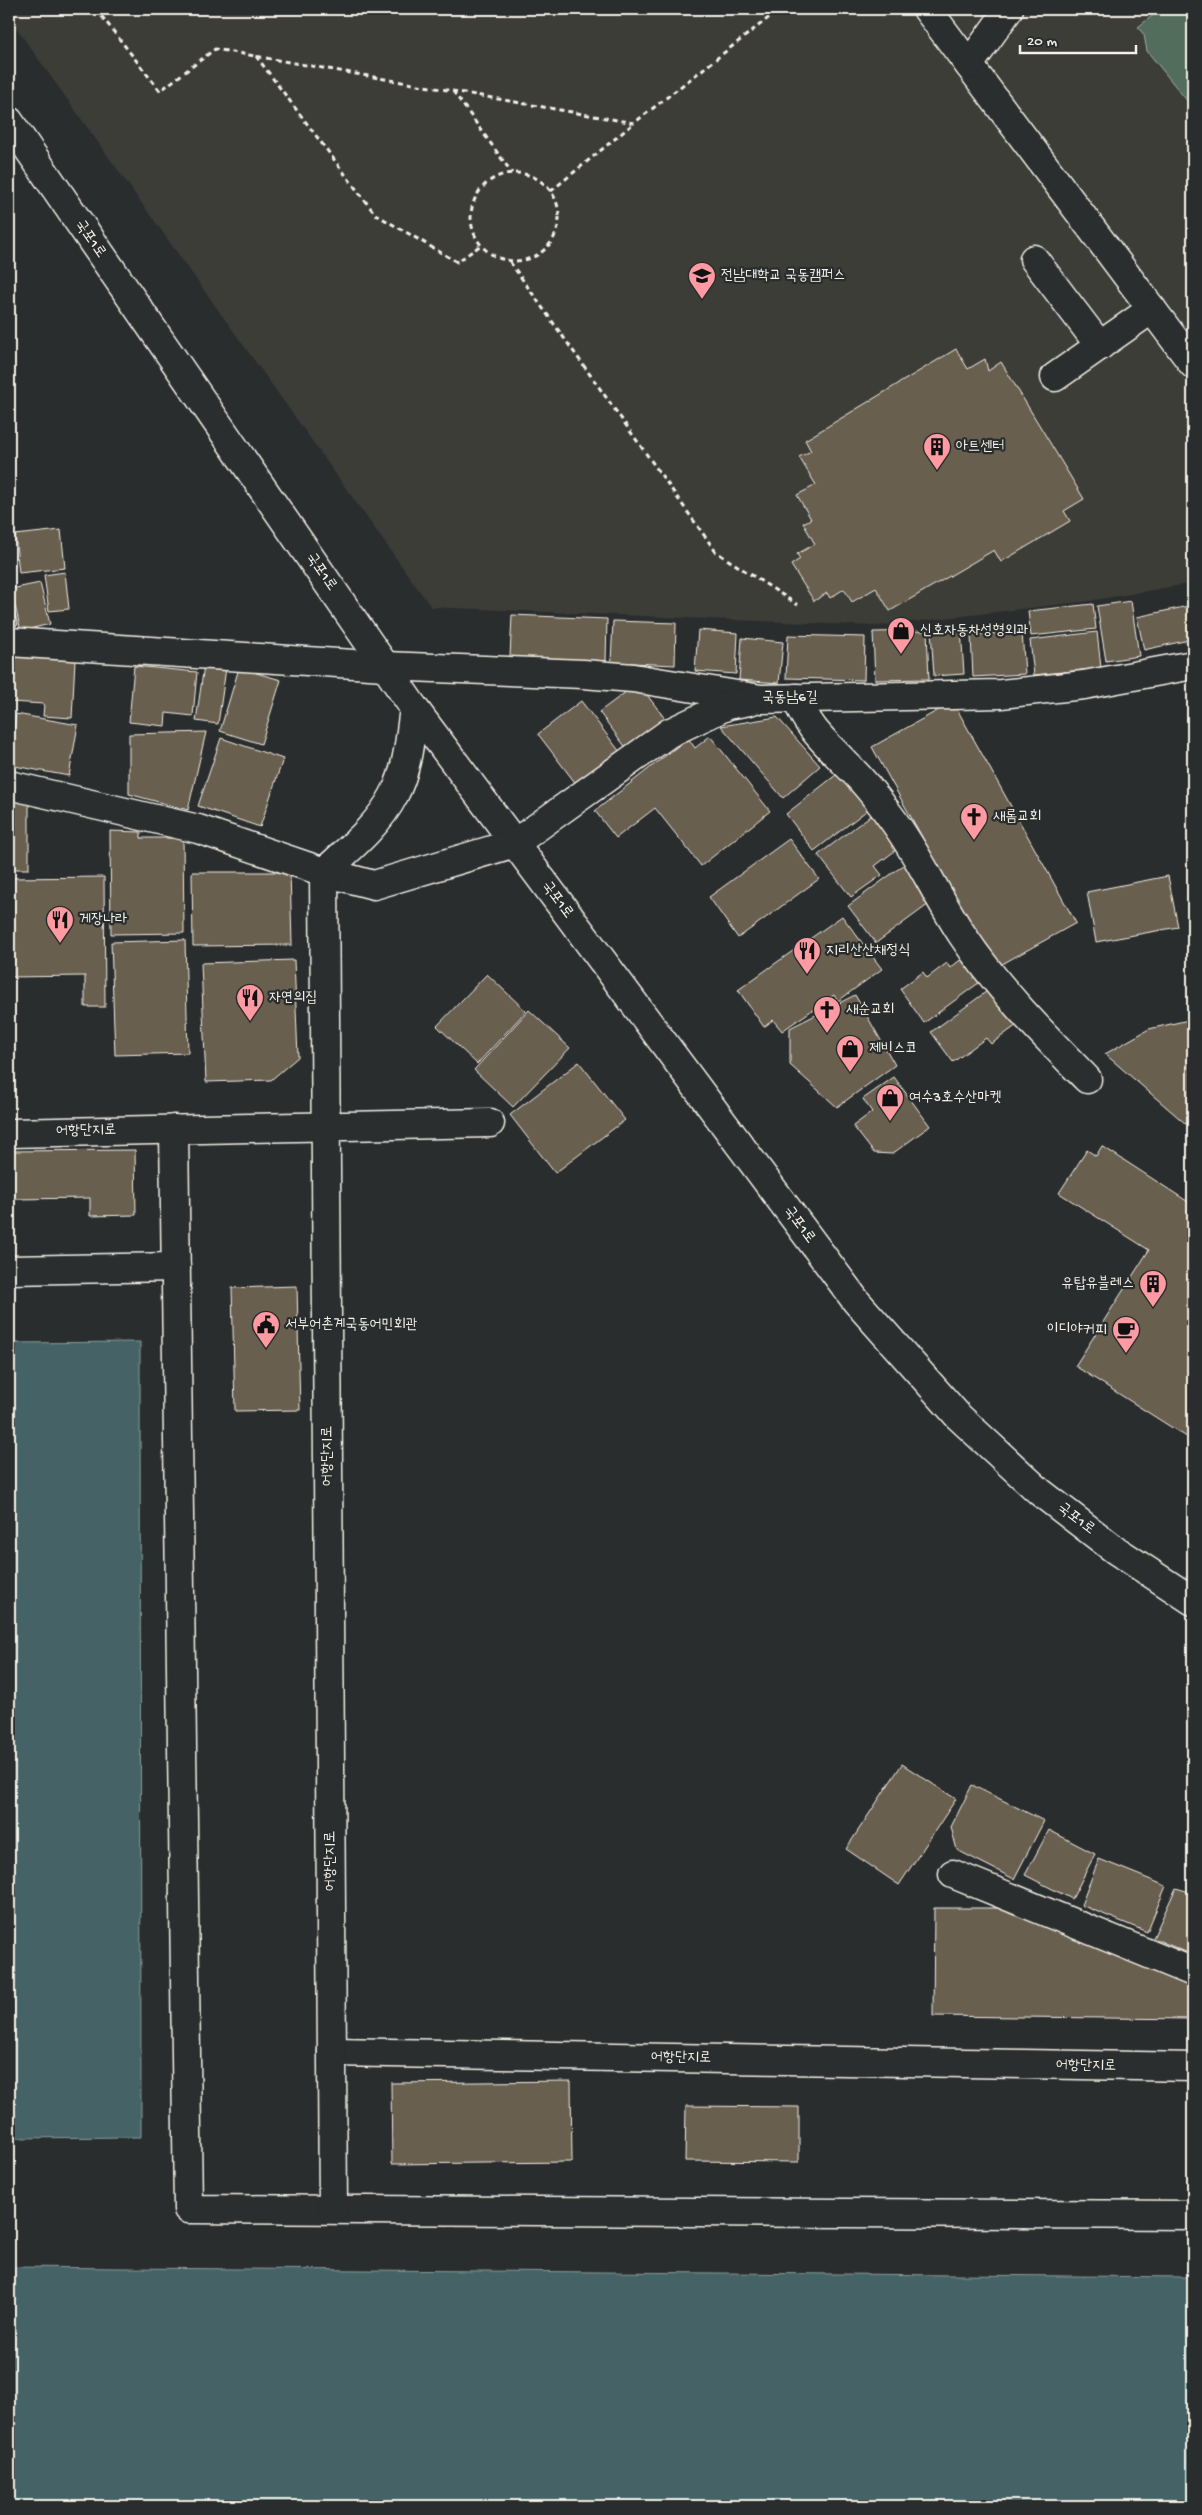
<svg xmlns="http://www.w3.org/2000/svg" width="1202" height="2515" viewBox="0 0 1202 2515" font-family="'Gochi Hand','Poor Story',sans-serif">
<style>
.built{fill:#3d3c38}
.green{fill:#536d5b;stroke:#a4afa2}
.water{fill:#456466;stroke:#8b9c9a}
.building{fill:#695f50;stroke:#f4f1e8}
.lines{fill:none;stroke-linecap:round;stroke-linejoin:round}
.minor-casing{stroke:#f4f1e8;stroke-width:31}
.path{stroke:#f4f1e8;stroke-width:3;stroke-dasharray:5 4;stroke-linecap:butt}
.minor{stroke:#2a2d2e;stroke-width:28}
.labels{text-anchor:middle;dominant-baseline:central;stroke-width:4.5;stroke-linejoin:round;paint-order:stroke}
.street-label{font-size:15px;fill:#f4f1e8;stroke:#2a2d2e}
.poi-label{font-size:15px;fill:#f4f1e8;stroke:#2a2d2e;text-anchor:start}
</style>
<rect width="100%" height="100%" fill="#2a2d2e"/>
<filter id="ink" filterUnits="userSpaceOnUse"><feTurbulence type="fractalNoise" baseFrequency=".02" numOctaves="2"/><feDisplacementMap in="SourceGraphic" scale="10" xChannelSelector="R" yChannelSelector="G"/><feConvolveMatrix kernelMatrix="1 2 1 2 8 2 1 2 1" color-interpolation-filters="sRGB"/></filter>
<g filter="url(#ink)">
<polygon class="built" points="9,9 1193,9 1193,583 1089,601 877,626 431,607 9,18"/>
<polygon class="green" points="1161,9 1193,9 1193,108 1147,51 1144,35 1138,27"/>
<g class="water">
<polygon points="140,1342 141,2137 9,2138 9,1343"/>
<polygon points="9,2267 1193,2277 1193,2506 9,2506"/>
</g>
<g class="building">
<polygon points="956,349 968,369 985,359 988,371 1001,362 1084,499 1064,511 1070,521 1001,562 994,550 890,611 876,588 852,602 844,589 830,598 827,593 814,601 791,565 800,559 797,554 815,544 803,523 811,519 797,495 816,485 799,457 811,451 805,440"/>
<polygon points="61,530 65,568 19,573 15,535"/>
<polygon points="65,572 69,609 49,611 44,575"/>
<polygon points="40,583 50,624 21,631 11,589"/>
<polygon points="9,594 18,625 9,627"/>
<polygon points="1131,601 1139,656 1106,661 1097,606"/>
<polygon points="1093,604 1096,629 1031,636 1028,611"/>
<polygon points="1193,605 1193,639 1144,650 1137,617"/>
<polygon points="512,615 607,619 606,661 510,657"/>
<polygon points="613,621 676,623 675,665 611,662"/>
<polygon points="961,629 964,674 934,676 931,631"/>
<polygon points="698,630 738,633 736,674 695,671"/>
<polygon points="927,631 929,679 875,680 873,632"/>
<polygon points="1022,632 1025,674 973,677 971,635"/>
<polygon points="1097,632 1101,668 1034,675 1030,640"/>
<polygon points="788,635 865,637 864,680 786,678"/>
<polygon points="742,638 783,642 779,683 739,680"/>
<polygon points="13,657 75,660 72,718 43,716 44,704 11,702"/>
<polygon points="204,665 226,668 218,724 196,721"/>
<polygon points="134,666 197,672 193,716 166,713 165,726 129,722"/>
<polygon points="239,668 281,680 261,744 220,731"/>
<polygon points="638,683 666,720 627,749 599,712"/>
<polygon points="581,701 620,752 577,785 538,734"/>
<polygon points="953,702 1076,923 995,968 872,747"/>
<polygon points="16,714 78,725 69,776 9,765"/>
<polygon points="777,717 820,766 783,798 721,726"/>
<polygon points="206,732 188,810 129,794 129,734"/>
<polygon points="710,736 770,811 701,866 655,808 616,838 595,811 688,738 695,748"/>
<polygon points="221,738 283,759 260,827 198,806"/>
<polygon points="841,771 870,808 814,851 786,814"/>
<rect x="9" y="795" width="20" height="74"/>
<polygon points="874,813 900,847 875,866 882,875 851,897 818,855"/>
<polygon points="110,831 141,832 141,838 183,838 184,933 111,934"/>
<polygon points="789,839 819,879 738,938 709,897"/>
<polygon points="905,864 933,901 876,943 848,906"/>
<polygon points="192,872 290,872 292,945 193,946"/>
<polygon points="1168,876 1178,927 1096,942 1087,892"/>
<polygon points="104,877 105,1007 85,1007 85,976 9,977 9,878"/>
<polygon points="842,916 882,969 838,1001 834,995 782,1031 773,1020 764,1027 738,990"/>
<polygon points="185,940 188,1053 115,1055 111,942"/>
<polygon points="963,958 980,982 924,1023 900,989 923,972 927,978 947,963 950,968"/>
<polygon points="294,960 298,1057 271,1080 206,1082 201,963"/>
<polygon points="487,974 526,1011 477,1064 437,1026"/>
<polygon points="990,989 1017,1025 991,1044 986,1038 953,1062 931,1032"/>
<polygon points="855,995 895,1065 837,1107 790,1065 790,1028"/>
<polygon points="529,1010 570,1048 513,1107 474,1070"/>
<polygon points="1193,1019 1193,1060 1191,1061 1193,1063 1193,1118 1186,1124 1105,1054 1149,1029"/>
<polygon points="579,1062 625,1120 555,1173 510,1115"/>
<polygon points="894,1077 930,1126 892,1154 874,1153 853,1126 872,1112 863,1099"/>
<polygon points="1102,1146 1193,1205 1193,1441 1075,1366 1149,1250 1059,1193 1087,1150 1096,1156"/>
<polygon points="135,1150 136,1215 90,1216 90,1198 14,1199 14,1221 9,1221 9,1151"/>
<polygon points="297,1286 300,1410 235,1411 232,1288"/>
<polygon points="902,1764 956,1799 899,1885 846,1849"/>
<polygon points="972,1785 1044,1821 1014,1879 957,1850 951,1827"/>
<polygon points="1049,1830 1095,1854 1072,1899 1025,1875"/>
<polygon points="1099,1859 1166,1886 1147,1932 1081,1905"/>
<polygon points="1176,1888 1193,1893 1193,1955 1153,1938"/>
<polygon points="934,1908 1025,1908 1193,1977 1193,2019 933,2016"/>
<polygon points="571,2081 572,2162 392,2164 391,2083"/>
<polygon points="686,2106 799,2107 799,2162 685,2161"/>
</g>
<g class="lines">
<defs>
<g id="minor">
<polyline points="927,9 1193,364"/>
<polyline points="969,65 1009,9"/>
<polyline points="9,121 414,708 856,1301 959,1417 1040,1492 1114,1549 1193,1601"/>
<polyline points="1034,259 1100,346"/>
<polyline points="1055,377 1152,309"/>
<polyline points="9,642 385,666 583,674 633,678 761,699 1001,694 1084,685 1193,665"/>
<path d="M796,698C808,728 824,741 846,764C862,779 877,798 890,816C918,853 937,897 963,936C998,989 1043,1034 1087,1079"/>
<polyline points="9,785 198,829 324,872 374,885 515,843 669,733 728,705 750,701"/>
<polyline points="174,1129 188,2209 1193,2215"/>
<polyline points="9,1133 490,1123"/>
<polyline points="9,1270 176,1267"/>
<polyline points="953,1874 1193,1972"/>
<polyline points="332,2052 1193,2067"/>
<path d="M333,2209L324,872C349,849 378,826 394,795C408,769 410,737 414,708"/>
</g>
</defs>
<use href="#minor" class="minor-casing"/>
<g class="path">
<polyline points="96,9 160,91 215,49 634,123 780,9"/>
<polyline points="256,56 375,214 457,262 481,245"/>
<polyline points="453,91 512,173"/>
<circle cx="515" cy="217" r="44"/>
<polyline points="551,191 633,124"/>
<polyline points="510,262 716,552 798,605"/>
</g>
<use href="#minor" class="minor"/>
</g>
</g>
<defs>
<symbol id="university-pin" viewBox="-11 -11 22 30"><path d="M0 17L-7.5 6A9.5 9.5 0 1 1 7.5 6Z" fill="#ff9aa2" stroke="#2a2d2e"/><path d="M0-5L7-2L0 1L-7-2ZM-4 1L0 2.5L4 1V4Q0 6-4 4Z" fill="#111"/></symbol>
<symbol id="building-pin" viewBox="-11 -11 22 30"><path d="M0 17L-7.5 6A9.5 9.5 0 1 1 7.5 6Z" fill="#ff9aa2" stroke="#2a2d2e"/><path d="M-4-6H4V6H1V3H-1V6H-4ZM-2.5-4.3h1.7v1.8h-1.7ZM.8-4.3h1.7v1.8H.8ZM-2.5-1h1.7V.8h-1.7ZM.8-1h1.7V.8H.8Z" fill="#111"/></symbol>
<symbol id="shop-pin" viewBox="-11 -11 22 30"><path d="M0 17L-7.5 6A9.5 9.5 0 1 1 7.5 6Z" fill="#ff9aa2" stroke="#2a2d2e"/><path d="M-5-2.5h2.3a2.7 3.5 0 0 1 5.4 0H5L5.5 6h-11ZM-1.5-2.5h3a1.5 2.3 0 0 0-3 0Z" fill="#111"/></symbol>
<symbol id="church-pin" viewBox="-11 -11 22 30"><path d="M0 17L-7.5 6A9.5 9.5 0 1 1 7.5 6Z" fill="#ff9aa2" stroke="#2a2d2e"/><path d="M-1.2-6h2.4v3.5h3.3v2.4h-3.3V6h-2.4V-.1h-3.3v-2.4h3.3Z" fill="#111"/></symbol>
<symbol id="restaurant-pin" viewBox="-11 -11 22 30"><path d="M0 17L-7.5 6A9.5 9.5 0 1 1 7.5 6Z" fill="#ff9aa2" stroke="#2a2d2e"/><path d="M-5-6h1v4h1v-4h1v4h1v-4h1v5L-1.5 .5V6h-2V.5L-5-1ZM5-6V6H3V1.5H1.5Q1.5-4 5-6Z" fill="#111"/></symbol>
<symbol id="civic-pin" viewBox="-11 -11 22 30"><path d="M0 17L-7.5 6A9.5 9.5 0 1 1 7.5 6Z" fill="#ff9aa2" stroke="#2a2d2e"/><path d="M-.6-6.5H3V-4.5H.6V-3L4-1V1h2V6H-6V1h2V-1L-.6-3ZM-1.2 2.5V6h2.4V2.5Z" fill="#111"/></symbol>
<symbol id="cafe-pin" viewBox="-11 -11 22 30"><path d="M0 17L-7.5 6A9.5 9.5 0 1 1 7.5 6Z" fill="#ff9aa2" stroke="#2a2d2e"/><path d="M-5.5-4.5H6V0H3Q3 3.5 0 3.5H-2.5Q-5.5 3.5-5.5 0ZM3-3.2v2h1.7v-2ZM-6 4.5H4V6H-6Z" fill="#111"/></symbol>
</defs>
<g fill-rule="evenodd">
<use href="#university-pin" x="686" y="260" width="32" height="43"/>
<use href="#building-pin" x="921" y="431" width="32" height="43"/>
<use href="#shop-pin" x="885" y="615" width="32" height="43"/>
<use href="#church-pin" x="958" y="801" width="32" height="43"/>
<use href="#restaurant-pin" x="44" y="904" width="32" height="43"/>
<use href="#restaurant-pin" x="791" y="935" width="32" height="43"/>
<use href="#restaurant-pin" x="234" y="982" width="32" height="43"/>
<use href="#church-pin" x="811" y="994" width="32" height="43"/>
<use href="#shop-pin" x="834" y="1033" width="32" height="43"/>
<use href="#shop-pin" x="874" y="1082" width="32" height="43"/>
<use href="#building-pin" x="1137" y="1268" width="32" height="43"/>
<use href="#civic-pin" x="250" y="1309" width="32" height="43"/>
<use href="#cafe-pin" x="1110" y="1314" width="32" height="43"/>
</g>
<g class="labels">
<g class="street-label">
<text transform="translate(90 239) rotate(55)">국포1로</text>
<text transform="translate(321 572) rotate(55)">국포1로</text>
<text x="790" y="698">국동남6길</text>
<text transform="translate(557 900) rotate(53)">국포1로</text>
<text transform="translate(86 1131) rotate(-1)">어항단지로</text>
<text transform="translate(799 1225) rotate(53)">국포1로</text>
<text transform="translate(328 1456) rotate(-90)">어항단지로</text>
<text transform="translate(1076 1519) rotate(37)">국포1로</text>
<text transform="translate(331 1861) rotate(-90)">어항단지로</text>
<text transform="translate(681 2058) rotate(1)">어항단지로</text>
<text transform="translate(1086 2066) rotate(1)">어항단지로</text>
</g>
<g class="poi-label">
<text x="721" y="276">전남대학교 국동캠퍼스</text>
<text x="956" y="447">아트센터</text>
<text x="920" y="631">신호자동차성형외과</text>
<text x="993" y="817">새롬교회</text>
<text x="79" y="920">게장나라</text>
<text x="826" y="951">지리산산채정식</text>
<text x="269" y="998">자연의집</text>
<text x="846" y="1010">새순교회</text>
<text x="869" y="1049">제비스코</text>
<text x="909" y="1098">여수3호수산마켓</text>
<text x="1134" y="1284" text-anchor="end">유탑유블레스</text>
<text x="285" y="1325">서부어촌계국동어민회관</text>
<text x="1107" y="1330" text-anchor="end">이디야커피</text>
</g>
</g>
<rect width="1202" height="2515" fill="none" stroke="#2a2d2e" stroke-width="30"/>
<rect x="15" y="15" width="1172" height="2485" fill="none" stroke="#f4f1e8" stroke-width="2" filter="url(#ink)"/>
<path d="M1020 45v8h116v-8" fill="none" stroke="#f4f1e8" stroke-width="2.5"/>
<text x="1027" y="45" font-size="15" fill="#f4f1e8" stroke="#2a2d2e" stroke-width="4" paint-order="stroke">20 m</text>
</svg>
